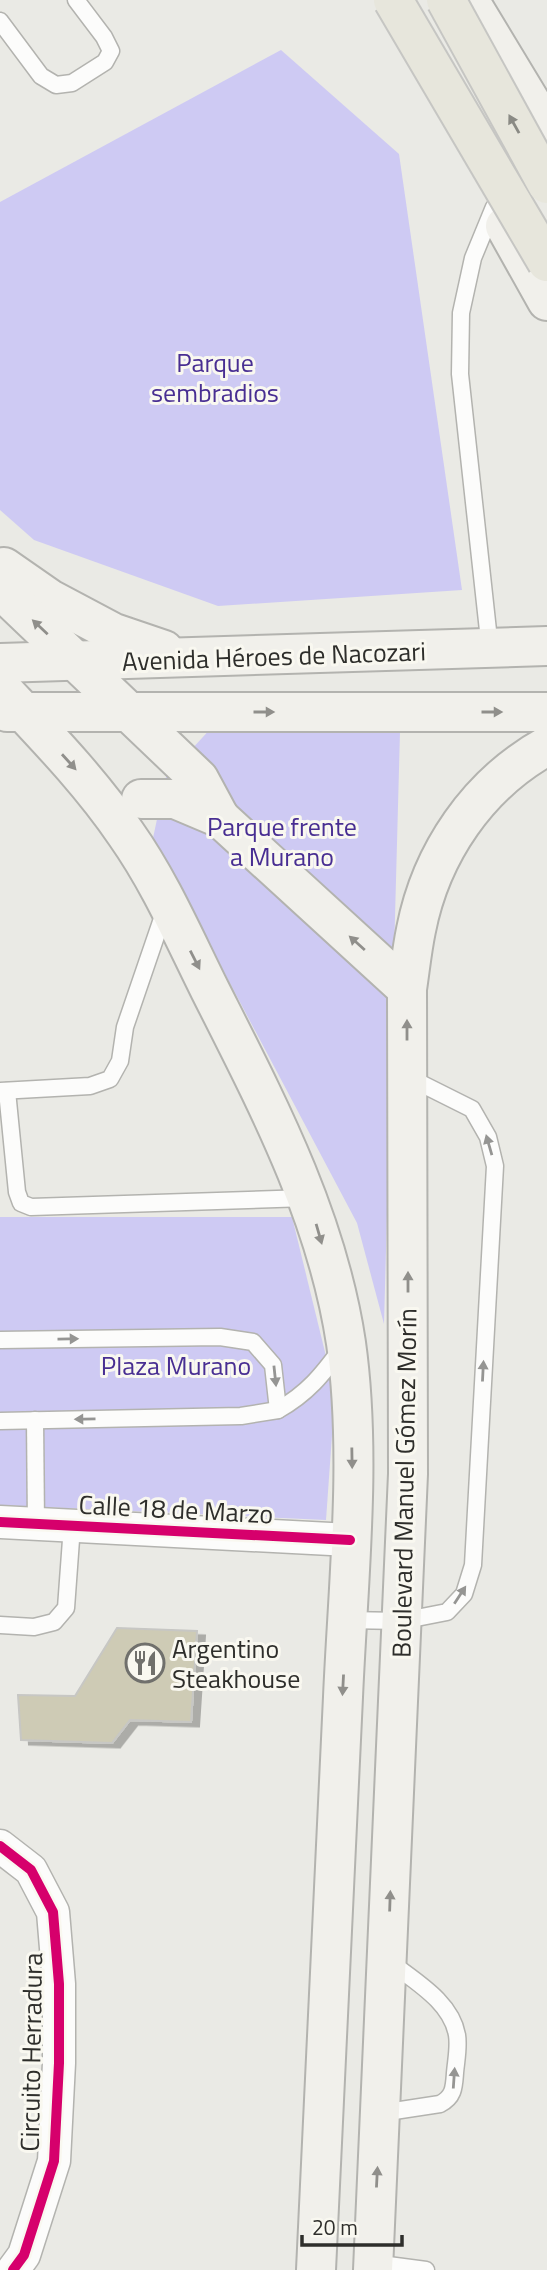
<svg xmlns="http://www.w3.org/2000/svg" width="547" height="2270" viewBox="0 0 547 2270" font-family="'Titillium Web',sans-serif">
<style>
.green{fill:#cecaf3}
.building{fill:#cecbb5;stroke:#c7c7c4;stroke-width:2;filter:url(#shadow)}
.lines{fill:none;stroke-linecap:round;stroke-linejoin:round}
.lane-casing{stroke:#b3b3af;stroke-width:19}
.street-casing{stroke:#b3b3af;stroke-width:35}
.secondary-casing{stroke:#b3b3af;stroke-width:42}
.lane{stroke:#fcfcfb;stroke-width:16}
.street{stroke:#fcfcfb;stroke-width:32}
.secondary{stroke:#f1f0eb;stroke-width:38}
.primary-bridge-casing{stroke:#c6c6c3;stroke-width:42;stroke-linecap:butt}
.primary-bridge{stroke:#e7e6dc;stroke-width:38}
.cycleway-casing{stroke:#f9f8f0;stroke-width:15}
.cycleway{stroke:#d6006c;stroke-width:10}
.oneway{fill:#8a8a84}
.oneway2{fill:#908f8b}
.oneway3{fill:#959593}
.labels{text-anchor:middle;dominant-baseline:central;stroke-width:6;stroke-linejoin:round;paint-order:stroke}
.park-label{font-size:26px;fill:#482e92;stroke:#f9f8f0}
.street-label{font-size:26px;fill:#2e2e2b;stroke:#f9f8f0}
.poi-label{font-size:26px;fill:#2e2e2b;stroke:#f9f8f0;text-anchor:start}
</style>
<defs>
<filter id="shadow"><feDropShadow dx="8" dy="4.5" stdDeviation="0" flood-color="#0004"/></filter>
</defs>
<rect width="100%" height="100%" fill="#eaeae5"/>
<g class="green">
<polygon points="281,50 399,154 462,590 218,606 34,540 0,510 0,202"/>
<polygon points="214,725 400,732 384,1324 357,1223 153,838 166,777"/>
<polygon points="0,1217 292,1217 335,1393 326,1520 0,1505"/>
</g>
<polygon class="building" points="117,1628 197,1631 191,1722 130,1720 112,1743 21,1740 18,1695 75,1696"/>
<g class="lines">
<defs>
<g id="lane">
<polyline points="0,21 41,76 56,85 72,83 105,62 111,51 104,37 76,0"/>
<polyline points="490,649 460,374 461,313 473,258 494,207"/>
<polyline points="0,1091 90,1086 110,1079 120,1061 125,1027 165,910"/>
<polyline points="7,1091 17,1192 21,1203 31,1207 307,1198"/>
<polyline points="0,1340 220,1337 253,1342 273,1365 278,1410 241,1416 0,1421"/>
<path d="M278,1410C308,1393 322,1375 342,1348"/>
<polyline points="35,1420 36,1524"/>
<polyline points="346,1620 401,1621 447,1612 464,1594 473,1565 495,1166 488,1137 472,1109 410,1078"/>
<polyline points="0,1625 34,1627 54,1622 66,1608 72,1526"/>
<path d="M381,2113L440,2104C454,2097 454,2087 455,2073C456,2061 459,2047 457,2035C451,2001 414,1981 389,1961"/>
<polyline points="373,2263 426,2270"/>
</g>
<g id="street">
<polyline points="0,1522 350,1540"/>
<polyline points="0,1846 31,1870 53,1912 59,1984 59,2063 54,2161 24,2255 13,2270"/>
</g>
<g id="secondary">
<polyline points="469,0 547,129"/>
<polyline points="505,226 547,301"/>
<polyline points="4,567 50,599 114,633 164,650"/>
<polyline points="0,589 199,779 220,818"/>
<polyline points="0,663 547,646"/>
<path d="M0,687C44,734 90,781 126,834C160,882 184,938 210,990C267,1103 327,1216 346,1343C362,1456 348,1583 343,1697C334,1888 325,2079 316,2270"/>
<polyline points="7,712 547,712"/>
<polyline points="141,799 175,799 220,818 407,989"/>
<path d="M373,2270L408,1474L407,989C410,969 412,949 416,930C431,853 478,784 547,746"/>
</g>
</defs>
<use href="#lane" class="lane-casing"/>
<use href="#street" class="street-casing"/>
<use href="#secondary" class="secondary-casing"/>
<use href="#lane" class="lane"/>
<use href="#street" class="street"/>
<use href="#secondary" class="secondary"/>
<defs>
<g id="primary-bridge">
<polyline points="393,0 547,262"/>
<polyline points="446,0 547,184"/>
</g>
</defs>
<use href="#primary-bridge" class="primary-bridge-casing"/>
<use href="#primary-bridge" class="primary-bridge"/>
<defs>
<g id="cycleway">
<polyline points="0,1522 350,1540"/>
<polyline points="0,1846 31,1870 53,1912 59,1984 59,2063 54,2161 24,2255 13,2270"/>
</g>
</defs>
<use href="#cycleway" class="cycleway-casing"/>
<use href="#cycleway" class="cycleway"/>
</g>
<defs><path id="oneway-solid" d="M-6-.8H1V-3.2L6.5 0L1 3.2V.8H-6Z" transform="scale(1.75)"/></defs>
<use class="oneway" href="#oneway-solid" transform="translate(514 124) rotate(-119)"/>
<g class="oneway2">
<use href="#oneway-solid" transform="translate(40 627) rotate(-137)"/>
<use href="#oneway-solid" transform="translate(264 712)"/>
<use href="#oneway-solid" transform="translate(492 712)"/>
<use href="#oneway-solid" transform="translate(69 762) rotate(48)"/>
<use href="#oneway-solid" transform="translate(357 943) rotate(-138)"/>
<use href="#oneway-solid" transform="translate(195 960) rotate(63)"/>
<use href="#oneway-solid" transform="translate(407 1030) rotate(-90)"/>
<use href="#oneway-solid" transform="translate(319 1234) rotate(74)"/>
<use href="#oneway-solid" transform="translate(408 1282) rotate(-90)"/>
<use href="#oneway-solid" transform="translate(352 1458) rotate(89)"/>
<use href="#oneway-solid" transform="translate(343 1685) rotate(93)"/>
<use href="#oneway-solid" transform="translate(390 1901) rotate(-88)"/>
<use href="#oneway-solid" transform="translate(377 2177) rotate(-87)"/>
</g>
<g class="oneway3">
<use href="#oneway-solid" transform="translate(489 1145) rotate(-106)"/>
<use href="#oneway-solid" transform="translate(68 1339) rotate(-1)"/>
<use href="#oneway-solid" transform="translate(483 1371) rotate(-87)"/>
<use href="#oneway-solid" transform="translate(275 1376) rotate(84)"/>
<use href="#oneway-solid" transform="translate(85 1419) rotate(179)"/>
<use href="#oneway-solid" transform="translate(460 1595) rotate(-57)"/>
<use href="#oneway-solid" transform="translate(454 2078) rotate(-86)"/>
</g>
<defs>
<symbol id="restaurant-ring" viewBox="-11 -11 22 22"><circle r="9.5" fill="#f9f8f0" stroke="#70706c" stroke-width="1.5"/><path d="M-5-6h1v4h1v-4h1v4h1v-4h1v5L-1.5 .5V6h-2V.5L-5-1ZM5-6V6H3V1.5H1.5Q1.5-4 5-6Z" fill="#70706c"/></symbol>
</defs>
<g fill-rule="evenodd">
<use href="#restaurant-ring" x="123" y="1641" width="44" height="44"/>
</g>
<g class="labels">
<g class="park-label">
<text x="215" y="362">Parque<tspan x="215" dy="30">sembradios</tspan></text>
<text x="282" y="826">Parque frente<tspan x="282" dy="30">a Murano</tspan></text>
<text x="176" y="1365">Plaza Murano</text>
</g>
<g class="street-label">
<text transform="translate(274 656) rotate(-2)">Avenida Héroes de Nacozari</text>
<text transform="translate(404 1483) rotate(-89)">Boulevard Manuel Gómez Morín</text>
<text transform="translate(176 1509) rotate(3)">Calle 18 de Marzo</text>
<text transform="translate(31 2052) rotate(-89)">Circuito Herradura</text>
</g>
<g class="poi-label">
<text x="172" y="1648">Argentino<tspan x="172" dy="30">Steakhouse</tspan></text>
</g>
</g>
<path d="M302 2235v10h100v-10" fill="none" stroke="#2e2e2b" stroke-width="3.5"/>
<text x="312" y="2235" font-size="21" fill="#2e2e2b" stroke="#f9f8f0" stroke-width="5" paint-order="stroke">20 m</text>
</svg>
